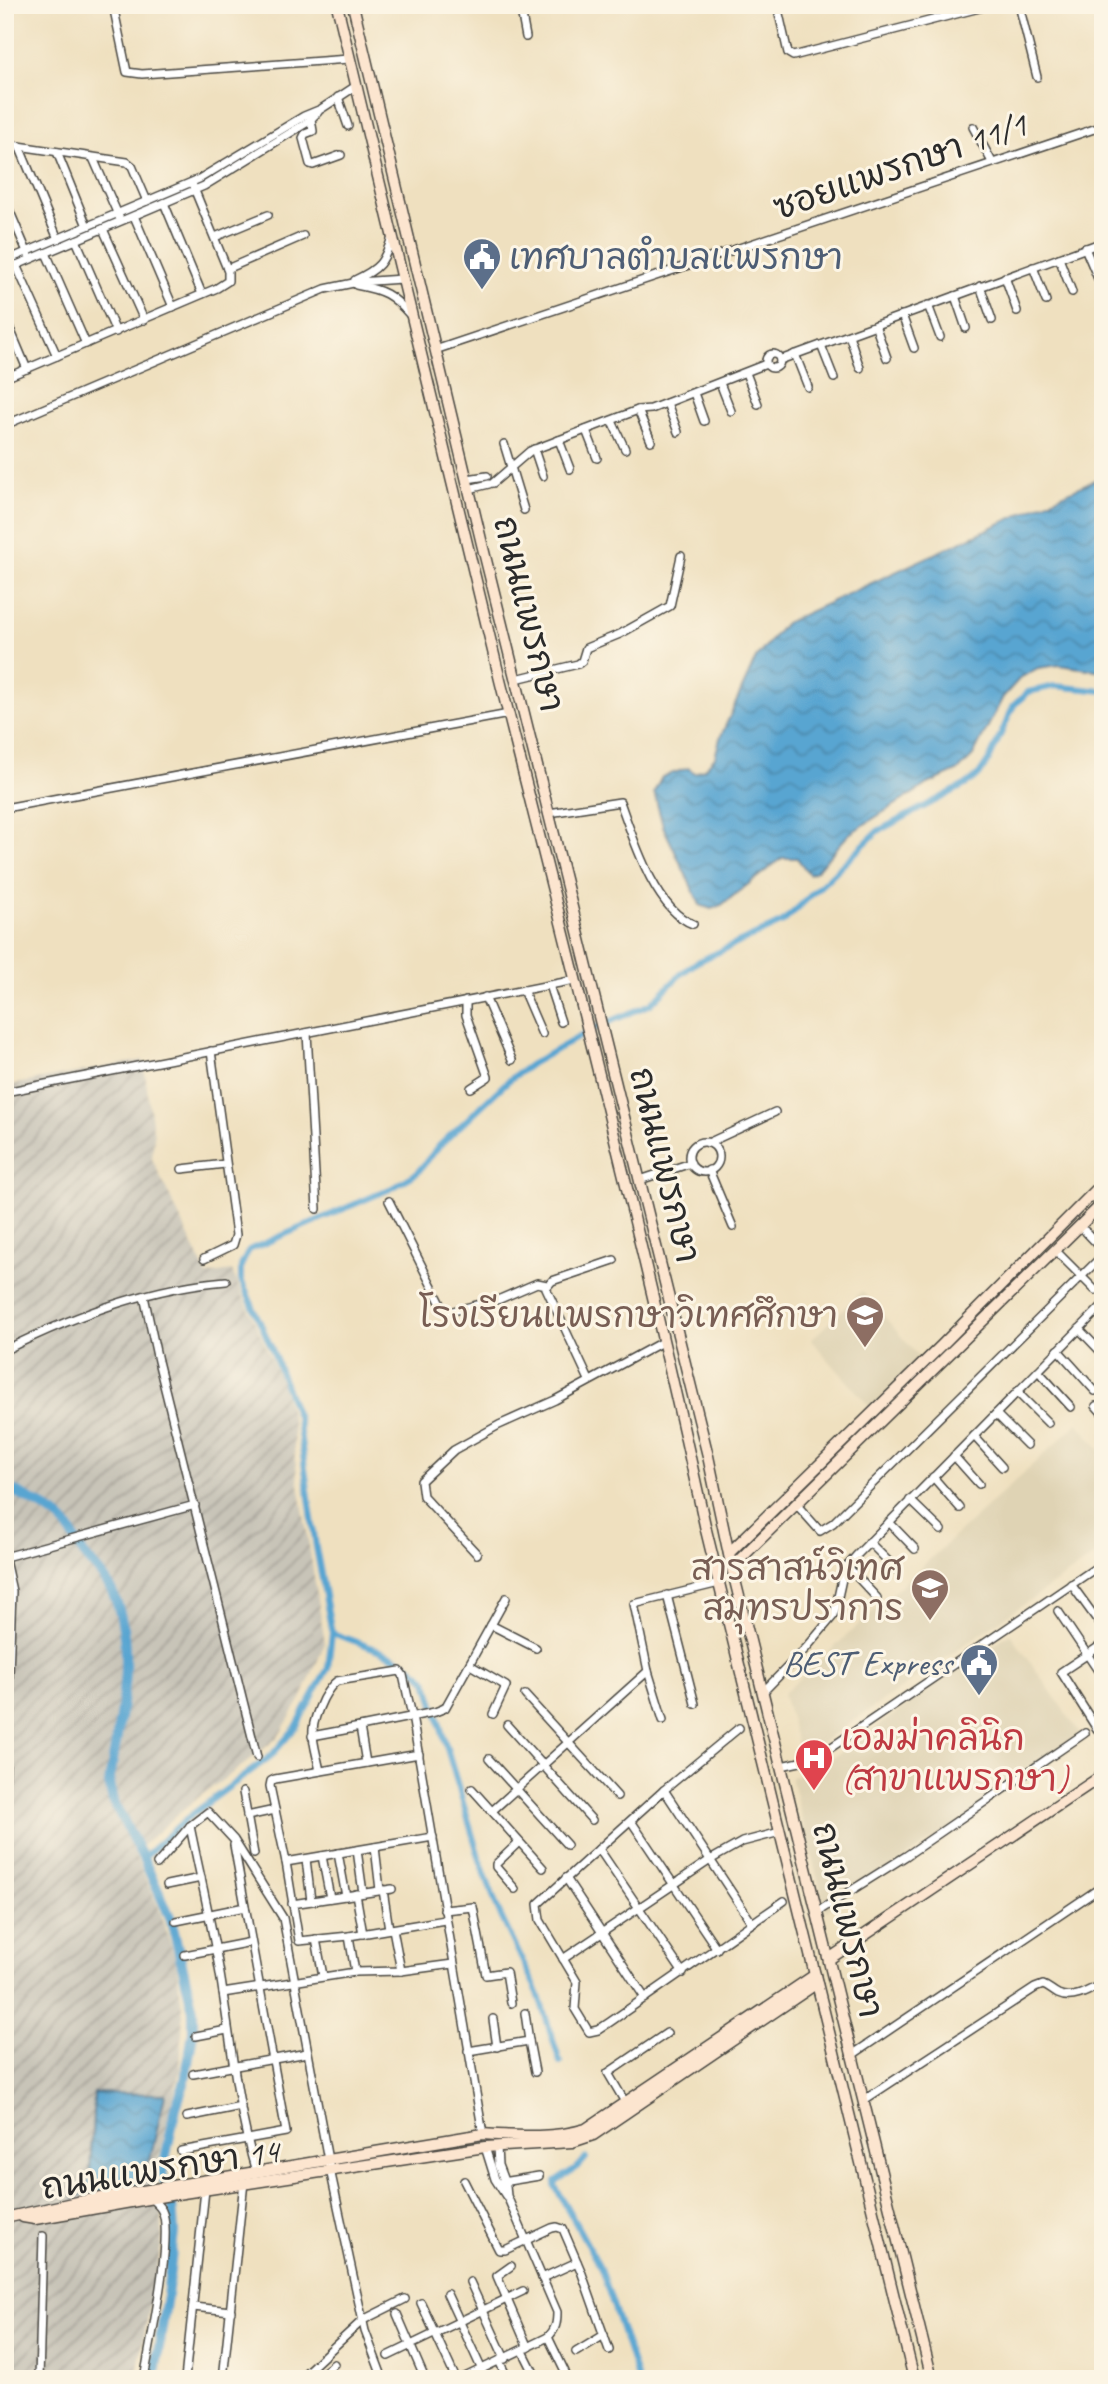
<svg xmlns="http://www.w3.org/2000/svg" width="1108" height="2384" viewBox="0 0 1108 2384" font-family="Caveat,'Playpen Sans Thai',sans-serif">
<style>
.built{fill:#dfd3b4}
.industrial{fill:url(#industrial-furrows)}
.water{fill:url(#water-waves);stroke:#42687e;stroke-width:2}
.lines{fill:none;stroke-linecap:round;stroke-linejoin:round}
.canal{stroke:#59a5d1;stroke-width:6}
.river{stroke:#59a5d1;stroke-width:10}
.street-casing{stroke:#484641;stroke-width:10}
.secondary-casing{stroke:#484641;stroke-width:13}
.street{stroke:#fff;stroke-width:7}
.secondary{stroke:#fce5cf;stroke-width:10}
.labels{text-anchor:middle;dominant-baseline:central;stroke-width:6;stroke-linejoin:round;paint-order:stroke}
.street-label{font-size:35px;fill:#2b2b2b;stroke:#fcf5e5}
.service-label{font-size:35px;fill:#4e5e75;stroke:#fcf5e5;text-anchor:start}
.education-label{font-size:35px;fill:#785e54;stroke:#fcf5e5;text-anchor:end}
.health-label{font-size:35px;fill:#be3a42;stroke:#fcf5e5;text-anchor:start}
</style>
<defs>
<pattern id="industrial-furrows" width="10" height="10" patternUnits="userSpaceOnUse" patternTransform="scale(1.75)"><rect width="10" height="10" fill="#c8c4b8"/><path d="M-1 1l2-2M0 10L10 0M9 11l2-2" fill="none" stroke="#a39f96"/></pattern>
<pattern id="water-waves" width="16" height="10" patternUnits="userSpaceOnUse" patternTransform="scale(1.75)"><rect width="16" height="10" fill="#59a5d1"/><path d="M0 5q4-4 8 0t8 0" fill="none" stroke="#4a87aa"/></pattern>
</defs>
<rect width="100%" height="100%" fill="#fcf5e5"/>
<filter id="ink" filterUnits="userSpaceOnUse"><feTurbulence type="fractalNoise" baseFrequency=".0143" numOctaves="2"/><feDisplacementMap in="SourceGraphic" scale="14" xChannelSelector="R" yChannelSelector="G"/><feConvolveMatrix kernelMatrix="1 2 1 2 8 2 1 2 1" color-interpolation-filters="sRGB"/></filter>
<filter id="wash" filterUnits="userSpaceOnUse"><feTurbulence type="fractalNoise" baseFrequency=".00686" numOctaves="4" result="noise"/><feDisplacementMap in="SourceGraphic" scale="28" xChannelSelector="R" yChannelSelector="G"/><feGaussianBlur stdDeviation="1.57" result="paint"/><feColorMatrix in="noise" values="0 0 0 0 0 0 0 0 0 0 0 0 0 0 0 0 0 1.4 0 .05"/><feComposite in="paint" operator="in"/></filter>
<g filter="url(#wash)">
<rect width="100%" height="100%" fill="#efe0bf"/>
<g class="built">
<polygon points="862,1291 919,1357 913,1367 871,1408 811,1340"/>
<polygon points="1078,1423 1103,1453 1103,1550 801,1757 783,1694"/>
<polygon points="1010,1633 1084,1739 826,1911 791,1777 819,1767"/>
</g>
<polygon class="industrial" points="143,1060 154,1136 152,1159 207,1275 232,1271 281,1381 292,1420 295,1460 325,1643 302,1697 278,1737 246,1763 188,1805 134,1853 159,1908 176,1961 183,2015 180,2070 154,2178 162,2214 162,2241 136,2379 5,2379 5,1086"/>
<g class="water">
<polygon points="1103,476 1103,671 1059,665 1038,668 1020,678 1003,697 973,756 959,770 928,784 849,834 816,871 809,874 797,858 782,858 720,906 711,909 700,905 663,826 654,792 662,777 688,768 695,773 704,769 715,757 720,738 756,658 785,623"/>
<polygon points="94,2093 165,2094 150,2160 137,2169 139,2188 72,2198 86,2194 90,2174"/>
</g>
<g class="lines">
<g class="canal">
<path d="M332,1633C361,1644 407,1657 427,1681L480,1860L498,1910L538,1993L560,2062"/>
<polyline points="143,1858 186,1819 271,1756 296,1727 328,1668 332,1633 316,1547 298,1419 272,1349 241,1280 241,1266 249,1250 392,1188 417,1173 439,1146 508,1081 531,1064 595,1028 651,1004 682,973 697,962 783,922 878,831 965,785 979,775 989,760 1014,705 1028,692 1055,686 1103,691"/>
<polyline points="586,2158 578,2167 556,2181 555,2186 601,2269 638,2379"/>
</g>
<path class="river" d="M5,1486C23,1497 56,1510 68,1527C73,1534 76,1543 81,1550C89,1562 100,1571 108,1584C141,1639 118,1725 109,1784L113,1801L143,1858L171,1919L193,2010V2033L185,2081L176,2107L162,2174L172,2204L174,2232L168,2289L154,2379"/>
</g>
</g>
<g filter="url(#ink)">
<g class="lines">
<defs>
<g id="street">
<polyline points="113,5 127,72 142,74 349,59"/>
<polyline points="520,5 526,37"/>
<polyline points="777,5 788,53 793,56 991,5"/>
<polyline points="1019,5 1037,77"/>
<polyline points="338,97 348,126"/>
<polyline points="311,119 313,131 305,134 303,138 310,164 313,165 341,155"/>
<polyline points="973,127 992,162"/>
<polyline points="5,144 127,162 132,166 147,201"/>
<polyline points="19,146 58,239"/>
<polyline points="57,152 87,226"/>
<polyline points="93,158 119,217"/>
<polyline points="5,200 28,254"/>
<polyline points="164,203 202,294"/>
<polyline points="134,216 173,307"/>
<polyline points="103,229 144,320"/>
<polyline points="215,237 268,215"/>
<polyline points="76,240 116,332"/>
<polyline points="1085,248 1099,281"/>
<polyline points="46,253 86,344"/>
<polyline points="1059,258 1072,292"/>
<polyline points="5,261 199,179 304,116 321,109 356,86"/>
<polyline points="16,265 57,356"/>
<polyline points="1033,267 1046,301"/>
<polyline points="227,269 303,236"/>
<polyline points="5,270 204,186 308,122 318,112"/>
<polyline points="1005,277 1017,311"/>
<path d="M355,280C379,269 384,263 392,237"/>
<path d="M356,285C383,290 392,294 410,315"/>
<polyline points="980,286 992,320"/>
<polyline points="955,296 966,328"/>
<polyline points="928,305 940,337"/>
<polyline points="902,315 914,348"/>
<polyline points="5,317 27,369"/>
<polyline points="875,325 887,358"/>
<polyline points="849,335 860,368"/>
<polyline points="821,345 834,378"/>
<polyline points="435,350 1103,126"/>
<circle cx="773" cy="361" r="7"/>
<polyline points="795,354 808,387"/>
<polyline points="780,360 1103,242"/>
<polyline points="746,373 758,404"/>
<polyline points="5,378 217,288 228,281 228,271 193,186"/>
<polyline points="720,383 731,411"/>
<polyline points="694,393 704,421"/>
<polyline points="667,403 678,432"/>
<polyline points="638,410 651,441"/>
<polyline points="612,421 625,449"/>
<polyline points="5,425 325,289 358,282 402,279"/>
<polyline points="586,430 597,458"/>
<polyline points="559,440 570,469"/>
<polyline points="504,444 524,510"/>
<polyline points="534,449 543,476"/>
<polyline points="467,479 487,476"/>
<polyline points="493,483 530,451 638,410 651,409 766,364"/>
<polyline points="469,489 489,484"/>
<polyline points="516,679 578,664 582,661 586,648 620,634 670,606 681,556"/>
<polyline points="5,808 509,714"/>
<path d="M549,813L620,802C633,838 655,910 693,924"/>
<polyline points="549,985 561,1022"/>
<polyline points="523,990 542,1034"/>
<polyline points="485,997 512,1060"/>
<polyline points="466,1001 466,1015 488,1077 471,1088"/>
<polyline points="307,1033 317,1209"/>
<polyline points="5,1092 575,980"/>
<circle cx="704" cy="1157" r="15"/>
<polyline points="708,1143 775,1112"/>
<polyline points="182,1169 225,1164"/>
<polyline points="709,1170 733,1227"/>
<polyline points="640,1180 691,1163"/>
<polyline points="389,1201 444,1310 449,1312 500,1299 537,1283 547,1285"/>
<polyline points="1085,1231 1103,1250"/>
<polyline points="1059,1254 1095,1290"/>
<polyline points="204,1259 233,1245 236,1235 211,1051"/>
<polyline points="144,1296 158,1361 257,1757"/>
<polyline points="1079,1329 1103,1354"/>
<path d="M5,1350C73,1316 150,1287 226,1281"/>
<polyline points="1058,1350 1095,1391"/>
<polyline points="1038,1371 1071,1407"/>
<polyline points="589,1380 546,1288 552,1281 614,1260"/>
<polyline points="1017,1392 1048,1423"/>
<polyline points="1096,1406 1103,1414"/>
<polyline points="996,1414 1027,1445"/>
<polyline points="974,1436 1002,1467"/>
<polyline points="954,1456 979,1484"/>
<polyline points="933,1477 960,1508"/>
<polyline points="910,1500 941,1530"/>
<polyline points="796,1504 820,1531 833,1523 1103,1255"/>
<polyline points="889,1522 915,1549"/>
<polyline points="869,1542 897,1570"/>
<polyline points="477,1554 423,1496 421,1481 454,1450 499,1425 555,1400 664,1341"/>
<polyline points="5,1557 195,1505"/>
<polyline points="5,1560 12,1591 5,1782"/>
<polyline points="847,1566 877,1598"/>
<polyline points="1071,1584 1103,1628"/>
<polyline points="667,1595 695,1704"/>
<polyline points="1058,1611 1103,1678"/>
<polyline points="491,1625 536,1648"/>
<polyline points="470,1665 506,1686 493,1714"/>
<polyline points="648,1671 663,1720"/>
<polyline points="763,1692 807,1647 834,1615 844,1570 856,1556 1103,1305"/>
<polyline points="525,1695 617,1796"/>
<polyline points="507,1725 592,1820"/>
<polyline points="739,1728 664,1790 538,1904 540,1920 577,1982 575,2009 589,2032 598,2030 610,2022 784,1901"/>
<polyline points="1097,1729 1061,1672 1103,1644"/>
<polyline points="312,1736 360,1727"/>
<polyline points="419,1754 275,1779 271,1781 270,1786 286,1862 299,1941 349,1936 445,1920"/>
<polyline points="489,1759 567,1845"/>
<polyline points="366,1763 360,1727 435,1712 445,1708 506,1598"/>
<polyline points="781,1766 814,1759 1103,1563"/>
<path d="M320,1771C313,1736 307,1733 323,1699C327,1692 330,1686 337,1681L400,1671L403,1675L412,1716L483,2134"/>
<polyline points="472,1789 543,1868"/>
<polyline points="664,1790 752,1923"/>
<polyline points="243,1792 254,1854"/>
<polyline points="492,1811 648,1671 634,1604 719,1583"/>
<polyline points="247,1816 275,1810"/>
<polyline points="631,1821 717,1949"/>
<path d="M190,1826C201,1881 215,1937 223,1993C232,2053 239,2114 256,2172"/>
<polyline points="375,1847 380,1890"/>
<polyline points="599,1849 683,1973"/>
<polyline points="357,1850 363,1893"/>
<polyline points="338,1853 346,1896"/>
<polyline points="322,1856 330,1898"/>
<polyline points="306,1859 311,1901"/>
<polyline points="286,1862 433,1837"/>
<polyline points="157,1864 190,1826 208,1812 234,1840 283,1918 328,2160 365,2331 383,2379"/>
<polyline points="566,1878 645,1998"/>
<polyline points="167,1885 201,1878"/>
<polyline points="515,1889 496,1867 496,1864 519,1842"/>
<polyline points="383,1890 389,1929"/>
<polyline points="356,1894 363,1934"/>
<polyline points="292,1904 392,1889"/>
<polyline points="444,1910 473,1907 486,1975 506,1972 511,2003"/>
<polyline points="817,1912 906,1856 1085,1733"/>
<polyline points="176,1921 245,1907"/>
<polyline points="393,1929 401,1971"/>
<polyline points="349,1936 355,1972"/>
<polyline points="316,1939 323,1976"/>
<polyline points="185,1955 251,1942"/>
<polyline points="563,1959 710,1860 742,1842 780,1832"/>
<polyline points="223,1993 355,1972 401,1971 453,1964"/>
<polyline points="493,2019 497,2047"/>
<polyline points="196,2036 227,2030"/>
<polyline points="529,2041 535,2072"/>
<polyline points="468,2051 529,2041 525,2013"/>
<polyline points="852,2055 1103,1886"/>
<polyline points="193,2074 307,2053"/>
<path d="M864,2100L1035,1988L1043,1985C1049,1987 1052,1991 1058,1994C1073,2001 1090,1990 1103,1983"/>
<polyline points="625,2102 608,2073 667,2033"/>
<polyline points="187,2117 241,2106"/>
<polyline points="485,2147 495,2179 506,2196"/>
<polyline points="181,2151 286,2132 234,1845"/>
<polyline points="464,2181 499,2250 505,2250 552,2228 557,2227 563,2229 581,2271 609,2350"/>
<polyline points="502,2182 539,2176"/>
<polyline points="511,2266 497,2276 528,2348"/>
<polyline points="542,2278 577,2262"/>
<polyline points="470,2282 505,2359"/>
<polyline points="447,2294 482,2370"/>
<polyline points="421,2303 456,2379"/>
<polyline points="193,2307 231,2311"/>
<polyline points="397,2314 425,2379"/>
<polyline points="548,2337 565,2372"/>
<polyline points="523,2351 537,2379"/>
<polyline points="576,2352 604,2335"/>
<polyline points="388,2356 523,2291"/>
<polyline points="499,2361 508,2379"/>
<polyline points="39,2379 43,2236"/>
<path d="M144,2379C149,2349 174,2233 162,2211C160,2206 154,2202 151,2198"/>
<polyline points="185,2379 205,2190"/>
<polyline points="223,2379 244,2182"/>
<polyline points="299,2379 363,2320 405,2299"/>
<polyline points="316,2379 334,2364"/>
<path d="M461,2379L548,2337C556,2329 557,2323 557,2312L507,2196L506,2186L498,2165L497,2147"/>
</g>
<g id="secondary">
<path d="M337,5C391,230 444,455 500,680C571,963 644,1245 706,1530L914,2379"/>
<polyline points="353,5 482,544 708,1456 731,1564 932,2379"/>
<polyline points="729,1553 941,1346 1103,1183"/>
<polyline points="732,1567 1103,1203"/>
<polyline points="829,1959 1103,1775"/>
<polyline points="23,2217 35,2219 170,2195 485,2147 572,2142 593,2135 817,1983"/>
<path d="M5,2218L77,2202L483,2134C517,2136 553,2139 586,2129L815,1975"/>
</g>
</defs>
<use href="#street" class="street-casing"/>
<use href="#secondary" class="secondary-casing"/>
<use href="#street" class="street"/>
<use href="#secondary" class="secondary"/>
</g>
</g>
<defs>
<symbol id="civic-pin" viewBox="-11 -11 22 30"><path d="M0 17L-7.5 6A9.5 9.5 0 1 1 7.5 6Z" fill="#5c6f8a" stroke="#fcf5e5"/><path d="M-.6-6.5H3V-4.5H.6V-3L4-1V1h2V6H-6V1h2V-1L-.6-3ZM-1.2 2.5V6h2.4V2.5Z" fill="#fff"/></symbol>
<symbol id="school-pin" viewBox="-11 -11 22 30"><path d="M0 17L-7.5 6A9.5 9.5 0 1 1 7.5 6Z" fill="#8d6e63" stroke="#fcf5e5"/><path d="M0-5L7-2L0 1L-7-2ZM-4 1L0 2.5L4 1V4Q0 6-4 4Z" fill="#fff"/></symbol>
<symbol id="hospital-pin" viewBox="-11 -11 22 30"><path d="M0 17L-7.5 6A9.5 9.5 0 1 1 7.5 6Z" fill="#e0444e" stroke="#fcf5e5"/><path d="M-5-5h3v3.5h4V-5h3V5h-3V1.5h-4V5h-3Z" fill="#fff"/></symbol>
</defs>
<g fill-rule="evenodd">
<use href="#civic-pin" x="460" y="235" width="44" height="60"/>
<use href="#school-pin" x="843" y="1293" width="44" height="60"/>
<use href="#school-pin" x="908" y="1566" width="44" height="60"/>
<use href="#civic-pin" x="957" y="1641" width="44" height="60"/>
<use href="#hospital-pin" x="792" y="1736" width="44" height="60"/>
</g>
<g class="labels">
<g class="street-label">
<text transform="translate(900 166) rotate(-19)">ซอยแพรกษา 11/1</text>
<text transform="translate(529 614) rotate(76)">ถนนแพรกษา</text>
<text transform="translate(665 1165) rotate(76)">ถนนแพรกษา</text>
<text transform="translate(848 1920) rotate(76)">ถนนแพรกษา</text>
<text transform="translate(160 2169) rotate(-9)">ถนนแพรกษา 14</text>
</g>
<g class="service-label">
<text x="509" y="257">เทศบาลตำบลแพรกษา</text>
<text x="952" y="1663" text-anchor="end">BEST Express</text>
</g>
<g class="education-label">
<text x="838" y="1315">โรงเรียนแพรกษาวิเทศศึกษา</text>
<text x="903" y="1568">สารสาสน์วิเทศ<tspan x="903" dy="40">สมุทรปราการ</tspan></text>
</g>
<g class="health-label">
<text x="841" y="1738">เอมม่าคลินิก<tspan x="841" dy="40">(สาขาแพรกษา)</tspan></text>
</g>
</g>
<rect width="1108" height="2384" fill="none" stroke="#fcf5e5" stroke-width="28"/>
</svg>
